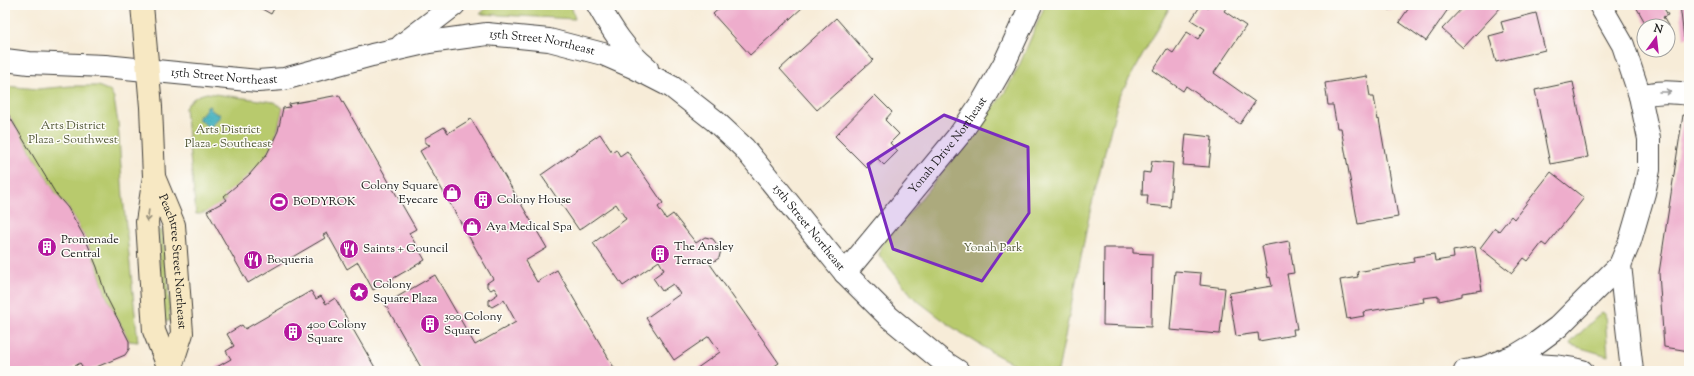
<svg xmlns="http://www.w3.org/2000/svg" width="1694" height="376" viewBox="0 0 1694 376" font-family="'Sorts Mill Goudy',serif">
<style>
.green{fill:#b8ca6d;stroke:#6a7344}
.water{fill:#42b0be;stroke:#2f666d}
.building{fill:#eeadcc}
.lines{fill:none;stroke-linecap:round;stroke-linejoin:round}
.minor-casing{stroke:#3d3b38;stroke-width:24}
.secondary-casing{stroke:#3d3b38;stroke-width:24}
.minor{stroke:#fff;stroke-width:22}
.secondary{stroke:#f7e8c3;stroke-width:22}
.oneway{stroke:#999}
.oneway2{stroke:#948c78}
.marked{fill:#7b2cbf;fill-opacity:0.2;stroke:#7b2cbf;stroke-width:3;stroke-linejoin:round}
.labels{text-anchor:middle;dominant-baseline:central;stroke-width:3;stroke-linejoin:round;paint-order:stroke}
.street-label{font-size:12px;fill:#1c1c1c;stroke:#fdfcf7}
.park-label{font-size:12px;fill:#535938;stroke:#fdfcf7}
.poi-label{font-size:12px;fill:#1c1c1c;stroke:#fdfcf7;text-anchor:start}
</style>
<rect width="100%" height="100%" fill="#fdfcf7"/>
<filter id="ink" filterUnits="userSpaceOnUse"><feTurbulence type="fractalNoise" baseFrequency=".025" numOctaves="2"/><feDisplacementMap in="SourceGraphic" scale="8" xChannelSelector="R" yChannelSelector="G"/><feConvolveMatrix kernelMatrix="1 2 1 2 8 2 1 2 1" color-interpolation-filters="sRGB"/></filter>
<filter id="wash" filterUnits="userSpaceOnUse"><feTurbulence type="fractalNoise" baseFrequency=".012" numOctaves="4" result="noise"/><feDisplacementMap in="SourceGraphic" scale="16" xChannelSelector="R" yChannelSelector="G"/><feGaussianBlur stdDeviation="0.9" result="paint"/><feColorMatrix in="noise" values="0 0 0 0 0 0 0 0 0 0 0 0 0 0 0 0 0 1.4 0 .05"/><feComposite in="paint" operator="in"/></filter>
<g filter="url(#wash)">
<rect width="100%" height="100%" fill="#f7ecd8"/>
<g class="green">
<polygon points="490,5 571,5 575,19 480,14"/>
<polygon points="1045,5 1171,5 1119,97 1091,207 1058,371 1027,371 993,353 952,327 914,298 879,255 883,241 911,211 979,126 1005,92 1019,66"/>
<polygon points="5,86 38,89 71,86 98,86 110,91 114,99 118,123 123,197 138,342 129,341 106,296 97,267 86,240 68,208 56,194 5,109"/>
<path d="M207,93L274,102L283,108C279,124 276,140 267,154C255,172 217,216 196,214L185,108C191,99 197,95 207,93Z"/>
<polygon points="158,229 162,231 167,264 170,321 163,321"/>
<polygon points="1602,312 1605,314 1608,356 1571,345 1570,343"/>
</g>
<polygon class="water" points="210,106 210,109 217,114 220,114 220,118 217,119 216,122 212,125 212,128 208,128 201,120 199,120 198,116 201,116 206,110 206,107"/>
<g id="blocks">
<g class="building">
<polygon points="255,5 276,5 271,14"/>
<polygon points="723,5 802,5 803,7 750,55 713,14"/>
<polygon points="1201,5 1208,7 1209,5 1223,5 1226,8 1224,11 1246,26 1214,73 1255,102 1240,124 1186,86 1183,91 1153,70 1167,49 1173,53 1187,32 1198,39 1205,29 1191,20"/>
<polygon points="1377,5 1392,5 1390,10"/>
<polygon points="1411,5 1451,5 1426,41 1399,22"/>
<polygon points="1465,5 1503,5 1463,48 1442,29"/>
<polygon points="1635,5 1662,5 1668,15 1663,17 1671,31 1668,33 1668,26 1647,26"/>
<polygon points="1680,5 1689,5 1689,37 1684,38"/>
<polygon points="1536,13 1545,50 1496,62 1489,36 1504,32 1501,22"/>
<polygon points="836,18 873,60 817,110 780,69"/>
<polygon points="1367,76 1370,97 1374,97 1378,120 1379,119 1392,193 1394,193 1398,217 1358,224 1341,128 1337,128 1333,105 1328,105 1325,83"/>
<polygon points="1573,82 1588,157 1550,164 1535,90"/>
<polygon points="339,95 416,229 409,233 425,260 373,290 358,262 347,269 327,233 323,235 325,238 248,283 207,211 227,200 224,196 249,175 267,154 278,131 283,108 290,107 289,104"/>
<polygon points="875,95 892,112 885,120 899,134 890,143 898,151 884,165 877,158 867,168 835,136"/>
<polygon points="5,109 56,194 68,208 86,240 97,267 106,296 129,341 129,349 125,355 87,371 85,371 80,363 67,371 5,371"/>
<polygon points="1683,115 1689,116 1689,351 1664,347 1659,273"/>
<polygon points="471,119 547,248 525,261 537,282 557,270 616,371 423,371 385,304 435,275 475,345 516,322 504,300 492,307 489,305 489,300 498,294 494,288 491,290 487,287 487,283 493,279 420,151 430,145 425,143 425,138 444,127 448,133"/>
<polygon points="600,134 612,152 616,149 620,156 627,151 663,203 658,207 666,219 673,214 696,243 705,237 713,239 721,250 719,258 710,264 779,363 767,371 693,371 720,352 709,336 674,360 646,318 680,294 673,284 662,291 653,278 664,270 659,261 623,286 593,243 626,219 616,204 579,230 541,175"/>
<polygon points="1186,134 1212,137 1209,167 1183,165"/>
<polygon points="1152,161 1173,163 1170,207 1147,205 1148,195 1142,195 1143,172 1150,173"/>
<polygon points="1551,172 1584,198 1546,246 1542,243 1528,261 1524,258 1512,273 1480,248 1495,228 1499,231 1511,216 1514,219"/>
<polygon points="1289,241 1294,273 1287,274 1297,329 1293,329 1294,335 1259,341 1258,333 1236,336 1229,293 1272,286 1270,277 1268,278 1262,246"/>
<polygon points="1475,247 1482,290 1462,293 1462,296 1439,301 1439,296 1423,298 1424,302 1363,312 1364,316 1347,319 1340,280 1358,277 1357,272 1414,262 1413,257 1434,254 1435,261 1454,258 1453,251"/>
<polygon points="1104,248 1133,248 1133,253 1152,254 1151,327 1103,325"/>
<polygon points="1175,271 1201,273 1200,285 1225,288 1220,334 1170,330"/>
<polygon points="311,291 316,299 321,296 326,304 335,298 377,371 216,371 215,368 231,359 226,351 234,346 227,334 242,325 245,329"/>
</g>
</g>
</g>
<g filter="url(#ink)">
<use href="#blocks" fill-opacity="0" stroke="#3d3b38" stroke-width="1"/>
<g class="lines">
<defs>
<g id="minor">
<path d="M598,5C611,28 626,52 647,68"/>
<polyline points="402,45 454,5"/>
<path id="s1" d="M5,60L29,63L105,66L258,81L284,79L372,55L429,42L487,34L549,40L603,54L635,68L672,87L714,120L744,148L845,273L889,317L941,360L958,371"/>
<path d="M1640,96C1657,91 1672,92 1689,94"/>
<polyline points="1620,265 1632,371"/>
<path id="s2" d="M845,273L960,134L984,99L1004,64L1031,5"/>
<polyline points="1486,367 1517,355 1535,344 1558,327 1620,265 1630,241 1644,193 1649,170 1649,139 1640,96 1623,45 1600,5"/>
<path d="M1465,371C1498,364 1549,362 1582,371"/>
</g>
<g id="secondary">
<polyline points="142,5 151,107 154,177 147,222 154,331 170,371"/>
<path id="s3" d="M154,177L174,225L182,333L170,370"/>
</g>
</defs>
<use href="#minor" class="minor-casing"/>
<use href="#secondary" class="secondary-casing"/>
<use href="#minor" class="minor"/>
<use href="#secondary" class="secondary"/>
</g>
<defs><path id="oneway-shaft" d="M-6 0H5M1.5-3L5.5 0L1.5 3" fill="none" stroke-width="1.6" stroke-linecap="round" stroke-linejoin="round"/></defs>
<use class="oneway" href="#oneway-shaft" transform="translate(1665 92)"/>
<use class="oneway2" href="#oneway-shaft" transform="translate(148 216) rotate(98)"/>
</g>
<path class="marked" d="M944,115L1028,147L1029,213L982,281L893,249L868,164Z"/>
<defs>
<symbol id="shop-disc" viewBox="-11 -11 22 22"><circle r="9.5" fill="#b5179e" stroke="#fdfcf7"/><path d="M-5-2.5h2.3a2.7 3.5 0 0 1 5.4 0H5L5.5 6h-11ZM-1.5-2.5h3a1.5 2.3 0 0 0-3 0Z" fill="#fff"/></symbol>
<symbol id="building-disc" viewBox="-11 -11 22 22"><circle r="9.5" fill="#b5179e" stroke="#fdfcf7"/><path d="M-4-6H4V6H1V3H-1V6H-4ZM-2.5-4.3h1.7v1.8h-1.7ZM.8-4.3h1.7v1.8H.8ZM-2.5-1h1.7V.8h-1.7ZM.8-1h1.7V.8H.8Z" fill="#fff"/></symbol>
<symbol id="stadium-disc" viewBox="-11 -11 22 22"><circle r="9.5" fill="#b5179e" stroke="#fdfcf7"/><path d="M0-5a6.5 5 0 1 0 0 10a6.5 5 0 1 0 0-10ZM-3.5-1.8h7v3.6h-7Z" fill="#fff"/></symbol>
<symbol id="restaurant-disc" viewBox="-11 -11 22 22"><circle r="9.5" fill="#b5179e" stroke="#fdfcf7"/><path d="M-5-6h1v4h1v-4h1v4h1v-4h1v5L-1.5 .5V6h-2V.5L-5-1ZM5-6V6H3V1.5H1.5Q1.5-4 5-6Z" fill="#fff"/></symbol>
<symbol id="sight-disc" viewBox="-11 -11 22 22"><circle r="9.5" fill="#b5179e" stroke="#fdfcf7"/><path d="M0-6L1.8-2.2L6-1.7L2.9 1.2L3.7 5.4L0 3.3L-3.7 5.4L-2.9 1.2L-6-1.7L-1.8-2.2Z" fill="#fff"/></symbol>
</defs>
<g fill-rule="evenodd">
<use href="#shop-disc" x="441" y="182" width="22" height="22"/>
<use href="#building-disc" x="472" y="189" width="22" height="22"/>
<use href="#stadium-disc" x="268" y="191" width="22" height="22"/>
<use href="#shop-disc" x="461" y="216" width="22" height="22"/>
<use href="#building-disc" x="36" y="236" width="22" height="22"/>
<use href="#restaurant-disc" x="338" y="238" width="22" height="22"/>
<use href="#building-disc" x="649" y="243" width="22" height="22"/>
<use href="#restaurant-disc" x="242" y="249" width="22" height="22"/>
<use href="#sight-disc" x="348" y="281" width="22" height="22"/>
<use href="#building-disc" x="419" y="313" width="22" height="22"/>
<use href="#building-disc" x="282" y="321" width="22" height="22"/>
</g>
<g class="labels">
<g class="street-label">
<text stroke="none"><textPath href="#s1" startOffset="544">15th Street Northeast</textPath></text>
<text stroke="none"><textPath href="#s1" startOffset="220">15th Street Northeast</textPath></text>
<text stroke="none"><textPath href="#s2" startOffset="164">Yonah Drive Northeast</textPath></text>
<text stroke="none"><textPath href="#s1" startOffset="880">15th Street Northeast</textPath></text>
<text stroke="none"><textPath href="#s3" startOffset="88">Peachtree Street Northeast</textPath></text>
</g>
<g class="park-label">
<text x="73" y="126">Arts District<tspan x="73" dy="14">Plaza - Southwest</tspan></text>
<text x="228" y="130">Arts District<tspan x="228" dy="14">Plaza - Southeast</tspan></text>
<text x="993" y="248">Yonah Park</text>
</g>
<g class="poi-label">
<text x="438" y="186" text-anchor="end">Colony Square<tspan x="438" dy="14">Eyecare</tspan></text>
<text x="497" y="200">Colony House</text>
<text x="293" y="202">BODYROK</text>
<text x="486" y="227">Aya Medical Spa</text>
<text x="61" y="240">Promenade<tspan x="61" dy="14">Central</tspan></text>
<text x="674" y="247">The Ansley<tspan x="674" dy="14">Terrace</tspan></text>
<text x="363" y="249">Saints + Council</text>
<text x="267" y="260">Boqueria</text>
<text x="373" y="285">Colony<tspan x="373" dy="14">Square Plaza</tspan></text>
<text x="444" y="317">300 Colony<tspan x="444" dy="14">Square</tspan></text>
<text x="307" y="325">400 Colony<tspan x="307" dy="14">Square</tspan></text>
</g>
</g>
<rect width="1694" height="376" fill="none" stroke="#fdfcf7" stroke-width="20"/>
<g transform="translate(1656 38) rotate(15)"><circle r="19" fill="#fdfcf7" stroke="#a3a29f"/>
<path d="M0-3L7 15L0 10L-7 15Z" fill="#b5179e"/>
<text y="-6" font-size="11" font-weight="bold" text-anchor="middle" fill="#1c1c1c">N</text>
</g>
</svg>
